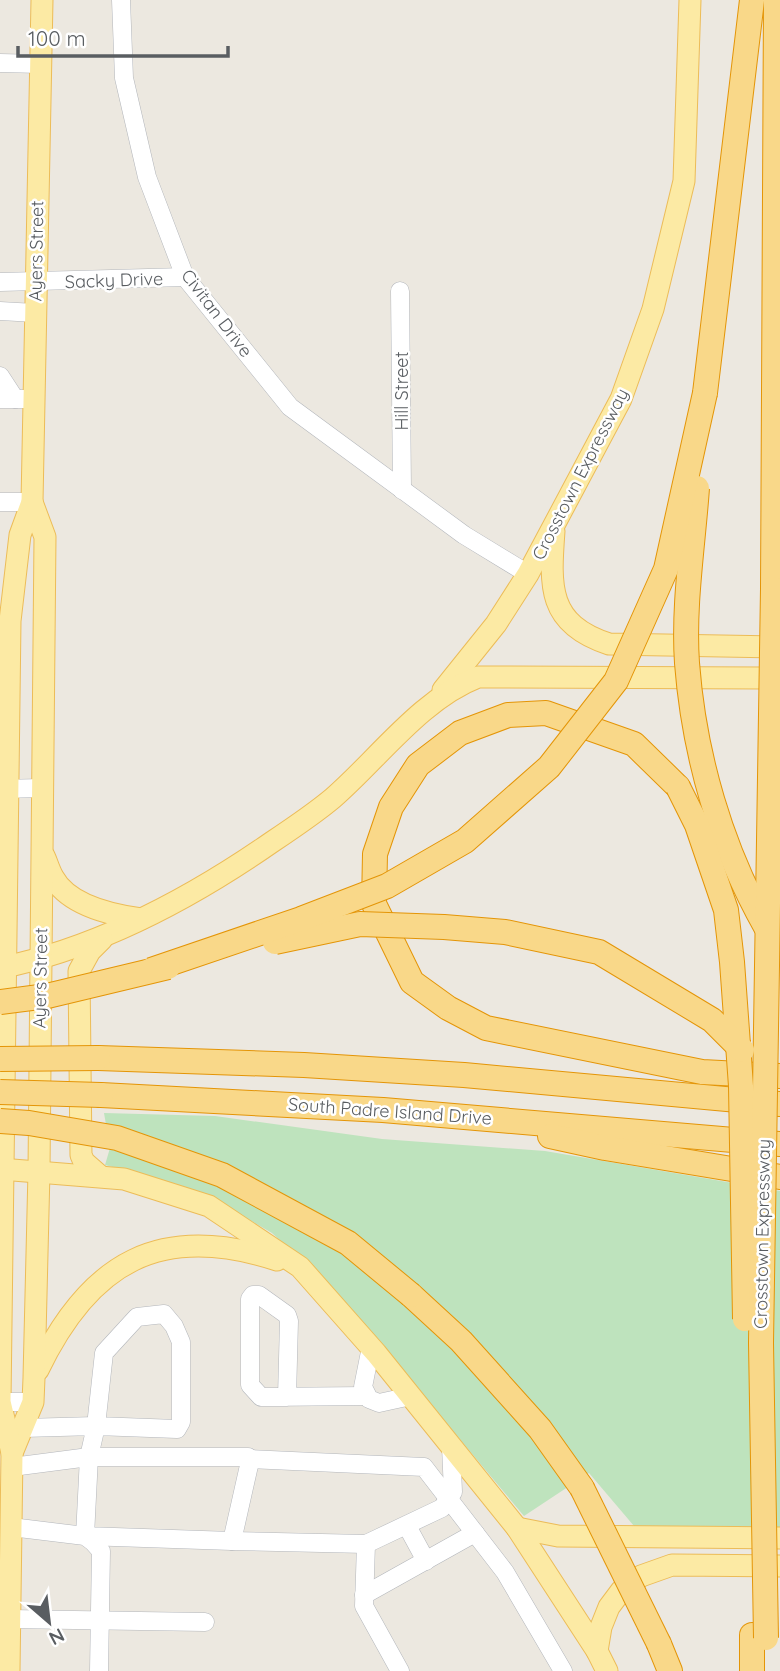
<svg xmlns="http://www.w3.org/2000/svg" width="780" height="1671" viewBox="0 0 780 1671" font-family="Quicksand,sans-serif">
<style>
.green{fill:#bee3bd}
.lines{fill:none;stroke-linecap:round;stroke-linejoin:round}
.minor-casing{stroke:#b3b6bb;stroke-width:19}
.major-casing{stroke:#ecbc58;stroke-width:23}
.highway-casing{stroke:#e49507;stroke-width:26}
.minor{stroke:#fff;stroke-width:18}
.major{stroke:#fceaa4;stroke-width:21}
.highway{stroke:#f9d889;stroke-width:24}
.highway-bridge-casing{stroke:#e49507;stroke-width:26;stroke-linecap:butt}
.highway-bridge{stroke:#f9d889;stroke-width:24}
.labels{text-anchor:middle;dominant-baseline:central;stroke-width:5;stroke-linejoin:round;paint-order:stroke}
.street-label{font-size:18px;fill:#595d61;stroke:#fff}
</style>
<rect width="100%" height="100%" fill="#ece8e0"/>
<polygon class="green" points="104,1113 215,1116 382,1139 545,1151 780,1191 780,1529 634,1526 589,1473 524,1516 390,1356 320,1277 272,1233 220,1203 176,1184 105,1165 110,1148"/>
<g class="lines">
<defs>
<g id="minor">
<polyline points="121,0 124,78 147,177 185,277 290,407 464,535 528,574"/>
<polyline points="0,63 41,64"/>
<polyline points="0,282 185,277"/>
<polyline points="400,291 402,490"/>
<polyline points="0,311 35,313"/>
<polyline points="0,376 15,399"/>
<polyline points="0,399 33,399"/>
<polyline points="0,502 32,502"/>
<polyline points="0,789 42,788"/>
<polyline points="371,1347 363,1387 369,1399 379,1403 411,1396"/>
<polyline points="287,1397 289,1321 287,1315 259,1295 253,1295 250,1299 250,1385 261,1397 367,1396"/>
<polyline points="0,1402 33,1402"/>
<polyline points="23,1428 96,1426 177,1429 181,1422 181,1342 174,1326 164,1314 137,1317 104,1353 96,1426 89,1457 85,1536 232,1541"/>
<polyline points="250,1459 424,1467 505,1572 563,1671"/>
<polyline points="12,1467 89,1457 248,1457 250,1461 232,1541 366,1544 442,1508 453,1492 451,1446"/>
<polyline points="407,1526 426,1561"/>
<polyline points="11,1527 85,1536 93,1542 101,1551 99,1671"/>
<polyline points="366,1544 364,1606 400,1671"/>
<polyline points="364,1595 475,1533"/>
<polyline points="9,1619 205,1622"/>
</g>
<g id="major">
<path d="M554,531C550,586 547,624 609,644L780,647"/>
<polyline points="443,690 496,624 528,574 621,399 653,309 684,181 690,0"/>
<path d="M44,856C47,862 49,870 53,877C68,905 112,915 141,919"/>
<path d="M0,968C99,948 190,899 272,842C293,828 314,814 333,798C378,759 421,699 478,677L780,678"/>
<polyline points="0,1169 124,1179 209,1206 300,1267 376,1353 517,1528 597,1651 607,1671"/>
<polyline points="100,1176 84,1162 81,1155 79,971 90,951 102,939"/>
<path d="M38,1370C90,1262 160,1222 277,1260"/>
<polyline points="12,1453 33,1402 34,1378 39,1171 45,537 32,502"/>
<polyline points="517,1528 558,1536 780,1538"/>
<polyline points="597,1651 601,1627 609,1607 621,1591 641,1576 672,1565 780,1566"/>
<polyline points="9,1671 12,1453 0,1402 10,621 20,535 32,502 42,0"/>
</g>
<g id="highway">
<polyline points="705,393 752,0"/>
<polyline points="773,589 776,0"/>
<polyline points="678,787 634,744 546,713 508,715 460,733 418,765 391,807 375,854 374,904 412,982 448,1008 486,1028 702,1072 780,1076"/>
<polyline points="98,1058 304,1065 464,1075 780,1104"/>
<polyline points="101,1095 383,1110 780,1144"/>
<polyline points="550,1136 605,1148 780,1177"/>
<polyline points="411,1295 461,1341 540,1429 582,1488"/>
<polyline points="752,1635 752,1671"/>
<polyline points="659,1644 670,1671"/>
</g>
</defs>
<use href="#minor" class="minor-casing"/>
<use href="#major" class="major-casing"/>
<use href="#highway" class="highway-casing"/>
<use href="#minor" class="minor"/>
<use href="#major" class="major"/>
<use href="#highway" class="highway"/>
<defs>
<g id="highway-bridge">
<path d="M697,488C693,545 683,606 687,663C694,755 721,848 766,927"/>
<polyline points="678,787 697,825 726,910 732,962 741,1086 745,1319"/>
<polyline points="275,942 360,924 444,927 505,932 599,952 712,1020 742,1050"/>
<polyline points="151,970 301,919 387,886 465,841 549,767 616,681 666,569 705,393"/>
<polyline points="0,1002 47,996 168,967"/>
<polyline points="0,1059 98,1058"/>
<polyline points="0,1092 101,1095"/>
<polyline points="0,1121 29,1123 117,1138 222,1175 348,1243 411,1295"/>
<polyline points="582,1488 659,1644"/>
<polyline points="766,1638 761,1343 773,589"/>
</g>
</defs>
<use href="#highway-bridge" class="highway-bridge-casing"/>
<use href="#highway-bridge" class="highway-bridge"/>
</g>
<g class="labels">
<g class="street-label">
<text transform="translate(36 251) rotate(-89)">Ayers Street</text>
<text transform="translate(114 280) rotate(-2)">Sacky Drive</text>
<text transform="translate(217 313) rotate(53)">Civitan Drive</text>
<text transform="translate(401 391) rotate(-90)">Hill Street</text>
<text transform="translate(580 474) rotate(-63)">Crosstown Expressway</text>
<text transform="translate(40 978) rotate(-89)">Ayers Street</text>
<text transform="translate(390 1111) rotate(4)">South Padre Island Drive</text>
<text transform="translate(762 1234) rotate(-89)">Crosstown Expressway</text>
</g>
</g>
<g transform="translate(49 1622) rotate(152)" stroke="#ffffff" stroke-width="5" paint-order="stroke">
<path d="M0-5L12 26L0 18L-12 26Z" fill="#595d61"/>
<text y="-10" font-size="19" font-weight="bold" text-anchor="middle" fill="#595d61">N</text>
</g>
<path d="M18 46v10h210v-10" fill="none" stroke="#595d61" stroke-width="3.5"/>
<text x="28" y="46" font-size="21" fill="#595d61" stroke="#ffffff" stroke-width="5" paint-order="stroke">100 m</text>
</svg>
